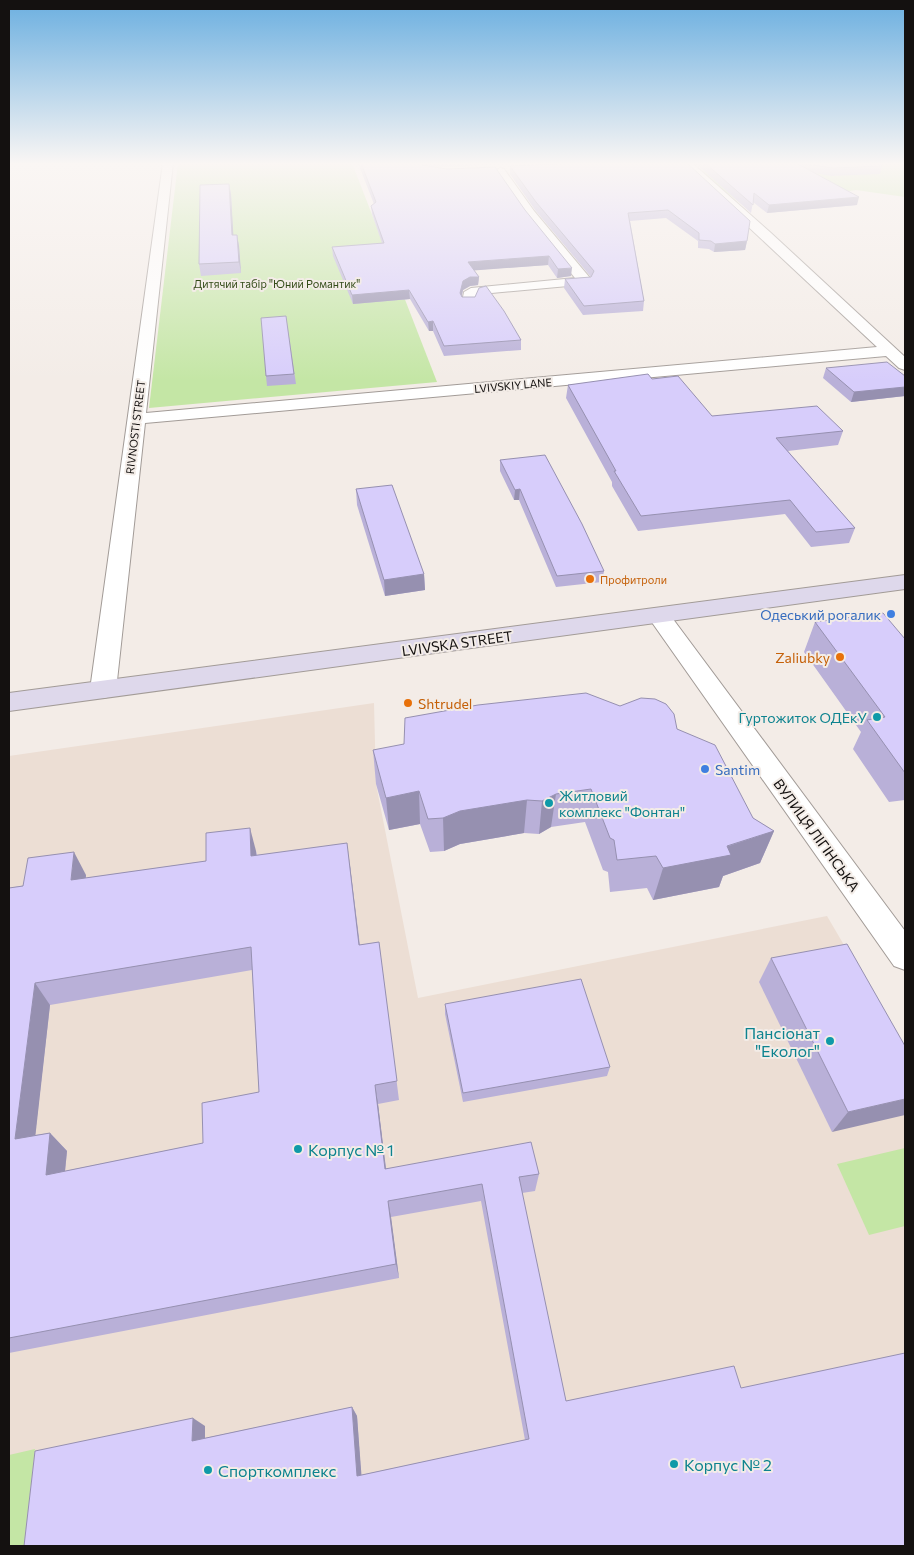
<svg xmlns="http://www.w3.org/2000/svg" width="914" height="1555" viewBox="0 0 914 1555" font-family="Commissioner,sans-serif">
<style>
.built{fill:#ecded4}
.green{fill:#c4e6a5}
.lines{fill:none;stroke-linecap:round;stroke-linejoin:round}
.minor-casing{stroke:#a29b97;stroke-width:2}
.secondary-casing{stroke:#a29b97;stroke-width:2}
.minor{fill:#fff;fill-rule:evenodd}
.secondary{fill:#ded8eb;fill-rule:evenodd}
.wall{fill:#b9b0d8;fill-rule:evenodd}
.shaded-wall{fill:#9690b0}
.building{fill:#d7cdfb;stroke:#9690b0;fill-rule:evenodd}
.food-dot{fill:#e8710a;stroke:#f3ece7;stroke-width:2}
.shop-dot{fill:#3f7fe0;stroke:#f3ece7;stroke-width:2}
.culture-dot{fill:#0f9aa8;stroke:#f3ece7;stroke-width:2}
.labels{text-anchor:middle;dominant-baseline:central;stroke-width:4;stroke-linejoin:round;paint-order:stroke}
.far-park-label{font-size:11px;fill:#334b18;stroke:#f3ece7}
.far-street-label{font-size:11px;fill:#141110;stroke:#f3ece7}
.far-food-label{font-size:11px;fill:#c56008;stroke:#f3ece7;text-anchor:start}
.shop-label{font-size:14px;fill:#366cbe;stroke:#f3ece7;text-anchor:end}
.street-label{font-size:14px;fill:#141110;stroke:#f3ece7}
.food-label{font-size:14px;fill:#c56008;stroke:#f3ece7;text-anchor:end}
.culture-label{font-size:14px;fill:#0d838f;stroke:#f3ece7;text-anchor:end}
.near-culture-label{font-size:16px;fill:#0d838f;stroke:#f3ece7;text-anchor:start}
</style>
<rect width="100%" height="100%" fill="#f3ece7"/>
<polygon class="built" points="374,703 376,784 418,998 827,916 905,1049 905,1546 9,1546 9,756"/>
<g class="green">
<polygon points="178,163 352,163 437,382 149,408"/>
<polygon points="814,163 905,163 905,197 856,190 809,198 740,203 699,171"/>
<polygon points="905,1148 905,1226 869,1235 837,1164"/>
<polygon points="35,1449 24,1546 9,1546 9,1455"/>
</g>
<g class="lines">
<defs>
<g id="minor">
<polygon points="163,163 173,163 146,413 877,347 680,163 692,163 771,233 905,357 905,370 899,368 886,356 145,423 116,690 112,696 103,698 94,696 90,690"/>
<polygon points="500,168 504,169 534,211 590,278 592,281 590,284 481,294 477,295 474,305 464,305 462,302 464,292 471,288 575,278 526,217 495,171"/>
<polygon points="659,609 667,611 905,931 905,970 894,966 651,621 647,616 651,611"/>
</g>
<polygon id="secondary" points="905,575 905,589 9,711 9,693"/>
</defs>
<use href="#minor" class="minor-casing"/>
<use href="#secondary" class="secondary-casing"/>
<use href="#minor" class="minor"/>
<use href="#secondary" class="secondary"/>
</g>
<g class="wall">
<polygon points="358,163 524,163 447,167 422,165 447,169 495,167 571,276 557,278 548,265 474,270 479,277 478,285 470,286 463,290 462,296 462,297 521,340 521,350 444,356 433,331 429,331 410,299 353,304 333,256 332,247 382,243 372,214 371,206 374,204"/>
<polygon points="578,163 747,241 745,250 714,252 709,249 698,248 698,241 666,218 630,221 644,301 643,311 583,315 564,288 565,279 591,277 535,210 510,174 510,166"/>
<polygon points="695,163 879,163 882,166 880,174 831,176 815,173 857,205 767,213 753,202 751,213"/>
<polygon points="229,184 231,194 233,235 237,235 239,246 241,273 201,276 199,264"/>
<polygon points="286,316 296,384 267,386 266,376"/>
<polygon points="826,368 905,376 905,396 851,402 823,378"/>
<polygon points="652,379 712,416 843,431 838,445 788,451 855,528 849,543 811,547 785,514 638,531 612,486 612,482 566,398 568,385"/>
<polygon points="500,460 604,571 602,582 556,587 519,500 514,500 500,471"/>
<polygon points="356,489 424,574 425,590 385,596 357,505"/>
<polygon points="815,622 905,639 905,800 889,802 853,749 861,732 804,652"/>
<polygon points="677,729 753,818 774,831 760,863 723,876 719,887 653,900 647,888 610,892 608,872 603,870 585,822 551,827 539,834 524,833 460,844 444,851 430,852 420,824 389,830 376,784 373,750"/>
<path d="M256,851L257,855L350,866L360,945L379,942L399,1100L378,1104L386,1168L539,1174L535,1191L522,1193L566,1401L741,1388L905,1546H24L205,1426V1438L352,1407L357,1416L361,1475L525,1440L481,1201L391,1217L399,1278L9,1353V888L86,875V878L206,861ZM252,970L259,1092L203,1143L65,1171L67,1151L50,1133L35,1135L50,1005Z"/>
<polygon points="771,958 905,1046 832,1132 759,982"/>
<polygon points="445,1004 610,1067 607,1076 463,1102 445,1014"/>
</g>
<g class="shaded-wall">
<polygon points="229,184 231,194 234,246 232,235"/>
<polygon points="859,197 857,205 767,213 769,205"/>
<polygon points="237,235 239,246 241,273 239,262"/>
<polygon points="747,241 745,250 714,252 715,244"/>
<polygon points="549,256 548,265 467,271 468,262"/>
<polygon points="572,268 571,276 557,278 558,269"/>
<polygon points="470,277 479,277 478,285 470,286 463,290 460,302 460,293 463,281"/>
<polygon points="409,290 410,299 353,304 352,295"/>
<polygon points="433,321 433,331 429,331 428,322"/>
<polygon points="905,387 905,396 851,402 854,392"/>
<polygon points="520,489 519,500 514,500 515,490"/>
<polygon points="424,574 425,590 385,596 384,580"/>
<polygon points="419,791 420,824 389,830 386,798"/>
<polygon points="556,794 551,827 539,834 542,801"/>
<polygon points="527,800 524,833 460,844 444,851 443,818 460,811"/>
<polygon points="250,828 256,851 257,879 251,856"/>
<polygon points="774,831 760,863 723,876 719,887 653,900 663,868"/>
<polygon points="347,843 350,866 362,967 359,945"/>
<polygon points="74,852 86,875 83,903 71,880"/>
<polygon points="35,983 50,1005 33,1157 15,1139"/>
<polygon points="375,1085 378,1104 388,1186 385,1169"/>
<polygon points="905,1099 905,1115 832,1132 848,1112"/>
<polygon points="50,1133 67,1151 63,1191 46,1175"/>
<polygon points="388,1201 391,1217 399,1278 396,1264"/>
<polygon points="352,1407 357,1416 362,1482 357,1476"/>
<polygon points="193,1418 205,1426 205,1448 192,1441"/>
</g>
<g class="building">
<polygon points="361,163 420,163 422,165 447,169 495,167 525,210 572,268 558,269 549,256 468,262 479,277 470,277 463,281 460,293 462,297 475,297 479,288 486,286 504,311 521,340 444,346 433,321 428,322 409,290 352,295 332,247 384,243 371,206 376,202"/>
<polygon points="578,163 687,163 750,221 747,241 715,244 711,241 699,240 699,233 668,210 628,213 644,301 584,306 565,279 591,277 594,271 536,202 510,166"/>
<polygon points="705,163 796,163 859,197 769,205 754,193 753,205"/>
<polygon points="799,163 879,163 882,166 833,168"/>
<polygon points="229,184 232,235 237,235 239,262 199,264 200,185"/>
<polygon points="286,316 294,374 266,376 261,318"/>
<polygon points="887,362 905,376 905,387 854,392 826,368"/>
<polygon points="648,374 652,379 678,376 712,416 817,406 843,431 776,438 855,528 816,532 790,500 641,516 614,471 616,471 568,385"/>
<polygon points="545,455 582,524 604,571 557,576 520,489 515,490 500,460"/>
<polygon points="392,485 424,574 384,580 356,489"/>
<polygon points="883,613 905,639 905,773 867,720 885,717 815,622"/>
<polygon points="586,693 620,706 641,698 655,699 666,704 674,714 677,729 715,745 753,818 774,831 727,846 731,855 663,868 656,856 617,860 614,840 610,838 591,789 556,794 542,801 527,800 460,811 443,818 428,819 419,791 386,798 373,750 404,744 405,718 478,705"/>
<path d="M250,828L251,856L347,843L359,945L379,942L397,1081L375,1085L385,1169L531,1142L539,1174L519,1177L566,1401L734,1366L741,1388L905,1353V1546H24L35,1451L193,1418L192,1441L352,1407L357,1476L529,1439L482,1184L388,1201L396,1264L9,1338V888L23,886L28,858L74,852L71,880L206,861V833ZM251,947L259,1092L202,1103L203,1143L46,1175L50,1133L15,1139L35,983Z"/>
<polygon points="847,944 905,1046 905,1099 848,1112 771,958"/>
<polygon points="581,979 610,1067 463,1093 445,1004"/>
</g>
<linearGradient id="sky" x2="0" y2="1"><stop stop-color="#6bafe0"/><stop offset="0.43" stop-color="#faf6f4"/><stop offset="1" stop-color="#faf6f4" stop-opacity="0"/></linearGradient>
<rect width="914" height="381" fill="url(#sky)"/>
<g class="food-dot">
<circle cx="590" cy="579" r="5"/>
<circle cx="840" cy="657" r="5"/>
<circle cx="408" cy="703" r="5"/>
</g>
<g class="shop-dot">
<circle cx="891" cy="614" r="5"/>
<circle cx="705" cy="769" r="5"/>
</g>
<g class="culture-dot">
<circle cx="877" cy="717" r="5"/>
<circle cx="549" cy="803" r="5"/>
<circle cx="830" cy="1041" r="5"/>
<circle cx="298" cy="1149" r="5"/>
<circle cx="674" cy="1464" r="5"/>
<circle cx="208" cy="1470" r="5"/>
</g>
<g class="labels">
<g class="far-park-label">
<text x="277" y="283">Дитячий табір "Юний Романтик"</text>
</g>
<g class="far-street-label">
<text transform="translate(513 385) rotate(-5)">LVIVSKIY LANE</text>
<text transform="translate(135 427) rotate(-83)">RIVNOSTI STREET</text>
</g>
<g class="far-food-label">
<text x="600" y="579">Профитроли</text>
</g>
<g class="shop-label">
<text x="881" y="614">Одеський рогалик</text>
<text x="715" y="769" text-anchor="start">Santim</text>
</g>
<g class="street-label">
<text transform="translate(457 643) rotate(-8)">LVIVSKA STREET</text>
<text transform="translate(817 835) rotate(54)">ВУЛИЦЯ ЛІГІНСЬКА</text>
</g>
<g class="food-label">
<text x="830" y="657">Zaliubky</text>
<text x="418" y="703" text-anchor="start">Shtrudel</text>
</g>
<g class="culture-label">
<text x="867" y="717">Гуртожиток ОДЕкУ</text>
<text x="559" y="795" text-anchor="start">Житловий<tspan x="559" dy="16">комплекс "Фонтан"</tspan></text>
</g>
<g class="near-culture-label">
<text x="820" y="1032" text-anchor="end">Пансіонат<tspan x="820" dy="18">"Еколог"</tspan></text>
<text x="308" y="1149">Корпус № 1</text>
<text x="684" y="1464">Корпус № 2</text>
<text x="218" y="1470">Спорткомплекс</text>
</g>
</g>
<rect width="914" height="1555" fill="none" stroke="#141110" stroke-width="20"/>
</svg>
